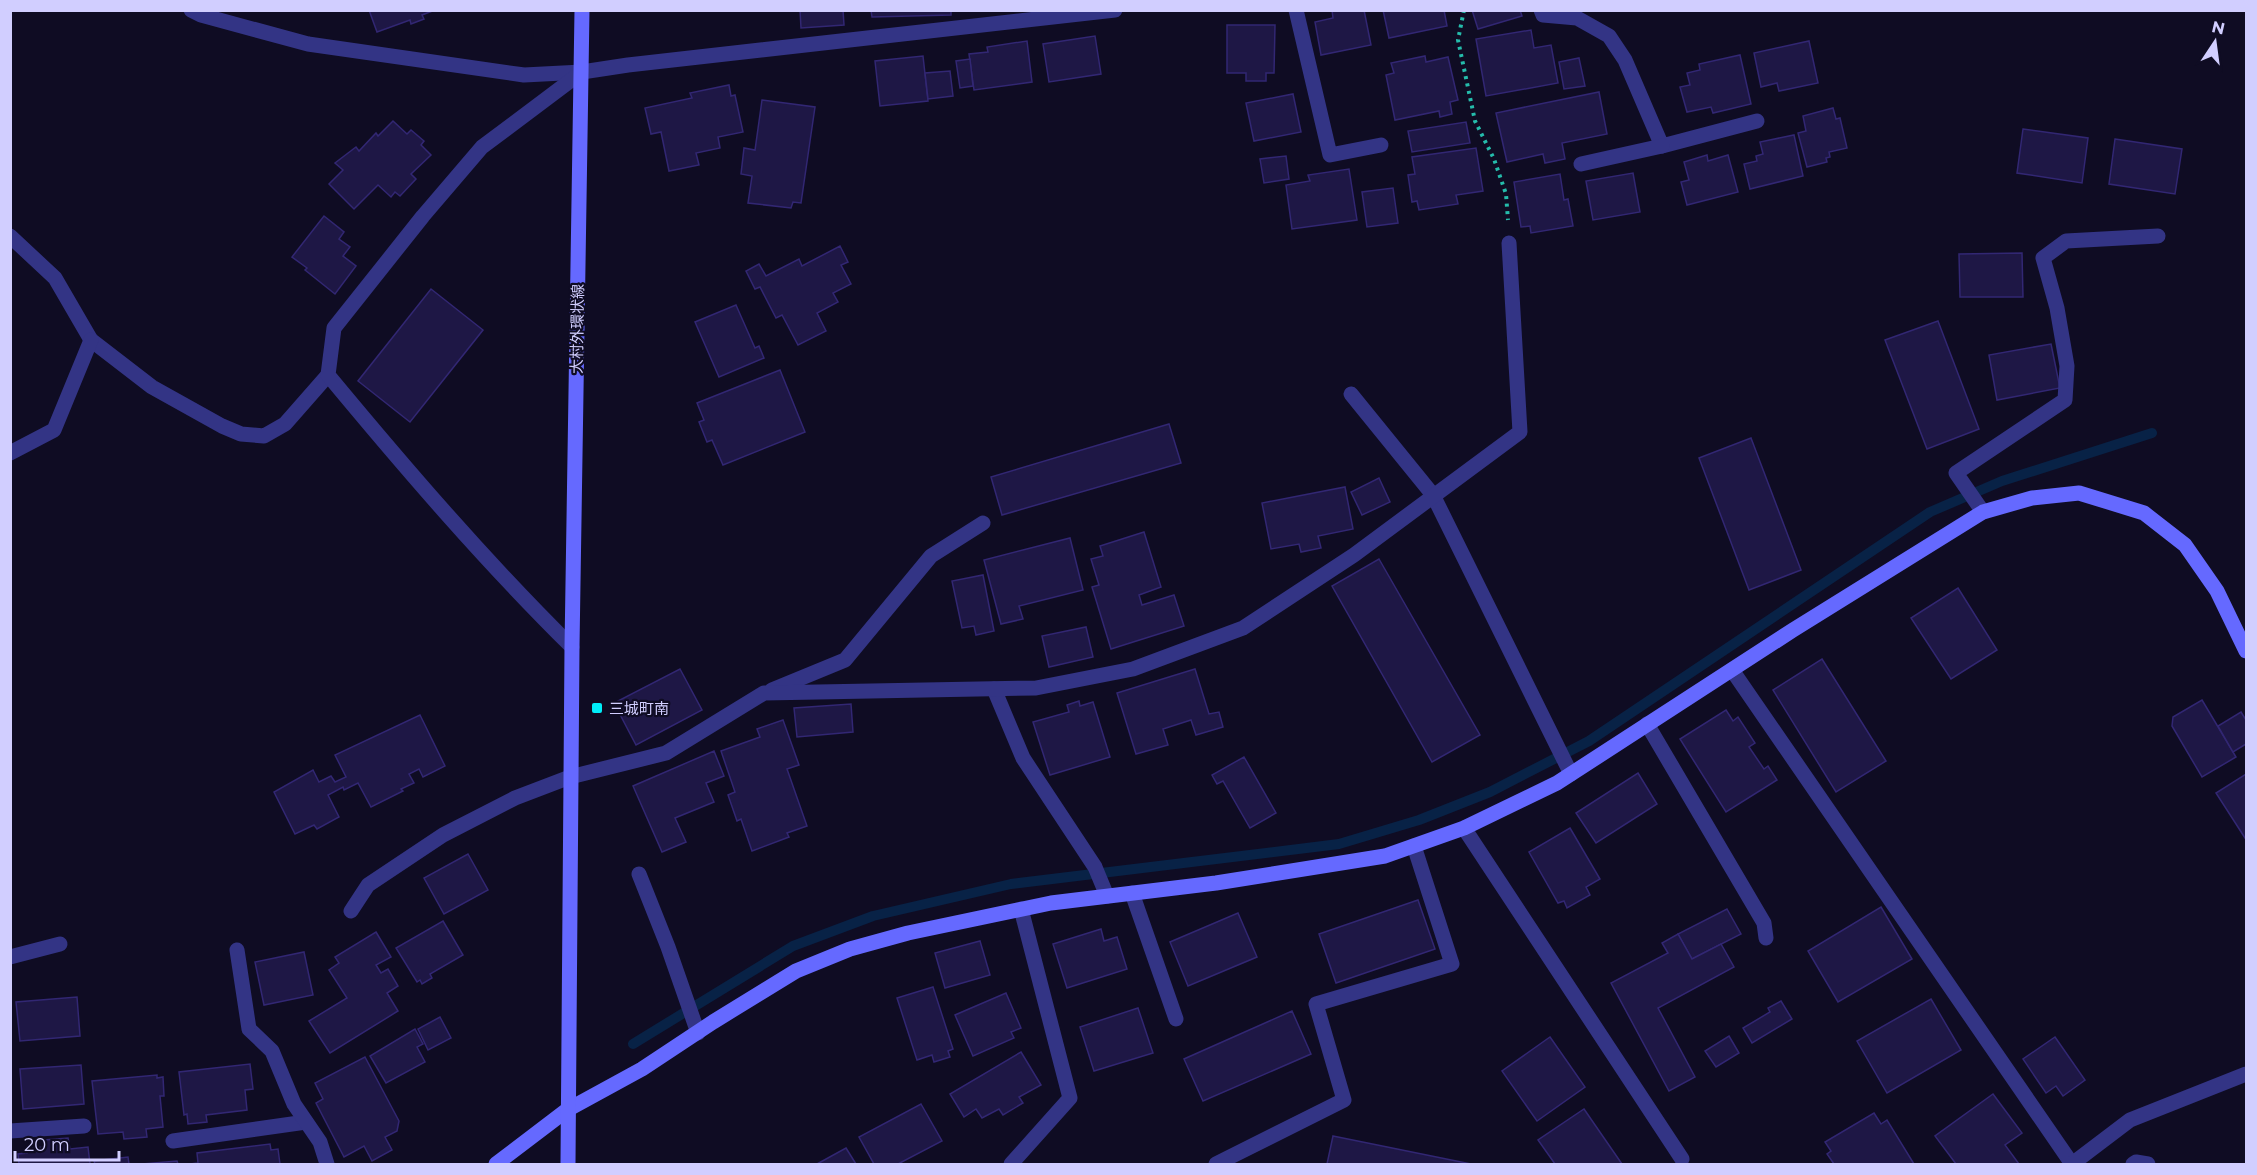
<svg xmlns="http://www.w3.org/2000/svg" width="2257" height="1175" viewBox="0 0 2257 1175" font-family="Montserrat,'Noto Sans JP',sans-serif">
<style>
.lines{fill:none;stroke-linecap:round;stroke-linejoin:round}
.stream{stroke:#082246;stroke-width:10}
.building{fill:#1e1745;stroke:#322773;stroke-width:1.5}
.path{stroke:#25bcab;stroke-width:4;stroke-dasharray:3 4.5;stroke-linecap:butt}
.lane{stroke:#333485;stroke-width:15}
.street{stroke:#333485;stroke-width:15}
.secondary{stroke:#6569ff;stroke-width:15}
.poi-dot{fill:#00edf9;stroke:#0f0c23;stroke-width:2}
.labels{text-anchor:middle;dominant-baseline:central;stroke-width:4.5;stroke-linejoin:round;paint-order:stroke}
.street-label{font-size:15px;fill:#d1ceff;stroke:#0f0c23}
.poi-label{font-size:15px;fill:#d1ceff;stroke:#0f0c23;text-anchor:start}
</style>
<rect width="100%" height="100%" fill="#0f0c23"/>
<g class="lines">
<polyline class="stream" points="633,1044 793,946 873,916 1011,884 1339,844 1419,820 1490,792 1589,741 1930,512 2002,481 2152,433"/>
</g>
<g class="building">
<polygon points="369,10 435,10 422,15 424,19 411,24 410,20 377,32"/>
<polygon points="800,10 843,10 844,25 801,28"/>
<polygon points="871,10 951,10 951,15 872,17"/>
<polygon points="1332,10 1364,10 1371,45 1321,55 1315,22 1333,18"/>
<polygon points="1383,10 1444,10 1447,26 1389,38"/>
<polygon points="1472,10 1520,10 1522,16 1478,29"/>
<polygon points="1227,25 1275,25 1274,73 1266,73 1266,81 1246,81 1246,73 1227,73"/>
<polygon points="1531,30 1534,48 1551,45 1558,83 1486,96 1476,39"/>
<polygon points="1095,36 1101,74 1049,82 1043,44"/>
<polygon points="1027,41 1032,82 974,90 969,54 988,52 987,47"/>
<polygon points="1809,41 1818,83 1779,91 1777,83 1761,87 1754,53"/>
<polygon points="1740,55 1751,104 1713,113 1711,107 1687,112 1680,87 1690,85 1687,73 1700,70 1699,64"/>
<polygon points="923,56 928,101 880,106 875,61"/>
<polygon points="1425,56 1426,62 1448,57 1458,100 1450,102 1452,114 1440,117 1439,111 1395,120 1386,75 1394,73 1391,63"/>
<polygon points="1579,58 1585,86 1564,89 1559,62"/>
<polygon points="970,59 973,86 960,88 956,61"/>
<polygon points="950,71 953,96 928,99 925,73"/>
<polygon points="729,85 731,96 735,95 743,132 718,137 720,148 696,153 699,165 669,171 661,132 651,134 645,108 692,98 690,93"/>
<polygon points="1599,92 1607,134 1562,143 1565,159 1545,163 1543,154 1507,162 1496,113"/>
<polygon points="1293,94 1301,132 1254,141 1246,103"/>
<polygon points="762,100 815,107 801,203 793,202 791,208 748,203 752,176 741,174 744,148 755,150"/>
<polygon points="1833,108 1836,119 1840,118 1847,148 1829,152 1830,157 1826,158 1827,162 1807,167 1798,133 1806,131 1803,116"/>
<polygon points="393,121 407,134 411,130 424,141 421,145 431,155 411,174 416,179 400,196 395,192 391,197 378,185 354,209 329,184 343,170 335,163 356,147 359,151 376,133 378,136"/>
<polygon points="1466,122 1470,143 1412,152 1408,131"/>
<polygon points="2023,129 2088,138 2082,183 2017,173"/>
<polygon points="1794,135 1803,176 1750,189 1744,164 1757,161 1756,156 1763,154 1760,142"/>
<polygon points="2115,139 2182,149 2175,194 2109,184"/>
<polygon points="1476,148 1483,191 1456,195 1458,204 1419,210 1417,201 1412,202 1408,175 1415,174 1412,157"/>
<polygon points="1707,155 1708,161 1728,155 1738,192 1687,205 1681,182 1689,180 1684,162"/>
<polygon points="1286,156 1289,179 1264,183 1260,159"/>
<polygon points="1349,169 1357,220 1292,229 1286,185 1310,181 1308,175"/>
<polygon points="1633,173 1640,212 1593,220 1586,181"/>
<polygon points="1560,174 1564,200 1568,199 1573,226 1531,233 1530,226 1521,227 1514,182"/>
<polygon points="1393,188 1398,223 1367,227 1362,192"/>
<polygon points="324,216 344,232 339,239 350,247 343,256 356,266 335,294 305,270 307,268 292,257"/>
<polygon points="840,246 848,262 841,265 851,284 833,293 838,302 817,313 826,331 798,345 782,315 776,318 760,287 755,289 746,271 759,264 766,276 799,259 802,266"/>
<polygon points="2022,253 2023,297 1960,297 1959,254"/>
<polygon points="431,289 483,330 410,422 358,381"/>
<polygon points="736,305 755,348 759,346 764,358 719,377 695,322"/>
<polygon points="1938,321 1979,429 1927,449 1885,340"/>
<polygon points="2051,344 2060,388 1997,400 1989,355"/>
<polygon points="780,370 805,432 723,465 712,440 707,442 699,422 704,420 697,403"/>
<polygon points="1169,424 1181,463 1002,515 991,477"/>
<polygon points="1751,438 1801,570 1749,590 1699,458"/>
<polygon points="1379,478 1390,502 1362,515 1351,492"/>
<polygon points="1345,487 1353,529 1318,536 1321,548 1301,552 1299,544 1271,549 1262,503"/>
<polygon points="1144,532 1161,587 1139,595 1142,605 1174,595 1184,626 1111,649 1092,587 1099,585 1091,559 1103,556 1100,546"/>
<polygon points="1070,538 1083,590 1019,606 1023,619 1001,624 984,560"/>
<polygon points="1379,559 1480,735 1432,762 1332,586"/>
<polygon points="983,575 994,631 976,635 974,626 962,628 952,581"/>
<polygon points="1958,588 1997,650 1951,679 1911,618"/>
<polygon points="1086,627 1093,657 1049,667 1042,636"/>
<polygon points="1822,659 1886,761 1836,792 1773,690"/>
<polygon points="680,669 702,710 636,745 614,703"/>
<polygon points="1195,669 1209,714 1219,712 1223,727 1196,735 1191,720 1163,729 1168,745 1136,754 1117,693"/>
<polygon points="2202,700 2236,757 2202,777 2172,726 2173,717"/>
<polygon points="1079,701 1080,706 1093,702 1110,757 1050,775 1033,722 1069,712 1067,705"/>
<polygon points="851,704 853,732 797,737 794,708"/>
<polygon points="1726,710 1733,721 1738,717 1755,743 1749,747 1764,769 1768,766 1777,780 1726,812 1680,739"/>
<polygon points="2241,712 2246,720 2246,744 2233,752 2218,726"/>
<polygon points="420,715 445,766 423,777 419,769 409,774 414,783 401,789 403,791 371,807 358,783 344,790 343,787 328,795 339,817 317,829 314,825 295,834 274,792 313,770 319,782 331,776 335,782 346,777 335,755"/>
<polygon points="783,720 799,765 787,769 807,826 787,833 789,837 752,851 741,819 737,821 728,795 735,792 721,751 760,737 757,729"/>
<polygon points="714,751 724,776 706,783 714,802 675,818 686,842 662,852 633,786"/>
<polygon points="1244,757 1276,813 1250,828 1223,781 1217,784 1212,775"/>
<polygon points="1638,773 1657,804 1596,843 1576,813"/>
<polygon points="2246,774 2246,837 2245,838 2216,793"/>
<polygon points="1570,828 1600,879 1586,887 1590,895 1567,908 1564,901 1558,903 1529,852"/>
<polygon points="468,854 488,890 444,914 424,878"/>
<polygon points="1418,900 1435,949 1336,983 1319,934"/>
<polygon points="1881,907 1912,959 1838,1002 1808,951"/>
<polygon points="1727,909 1741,934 1692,959 1678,934"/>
<polygon points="1238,913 1257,957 1188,986 1170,942"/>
<polygon points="443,921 463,955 430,974 432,978 422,984 420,980 417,982 396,948"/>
<polygon points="1101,929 1104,941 1117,937 1127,969 1067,988 1053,944"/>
<polygon points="376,932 391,957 376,965 381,973 388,969 398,986 387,993 398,1011 330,1053 309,1021 347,998 329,970 339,963 335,957"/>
<polygon points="1678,934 1692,959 1721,944 1734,967 1658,1008 1695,1077 1669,1091 1611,983 1668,953 1662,943"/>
<polygon points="980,941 990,975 945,988 935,953"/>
<polygon points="304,952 313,995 264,1005 255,962"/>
<polygon points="933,987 953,1049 948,1051 950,1057 934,1062 932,1055 917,1060 897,998"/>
<polygon points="1006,993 1021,1028 1011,1032 1014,1038 973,1056 955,1015"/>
<polygon points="77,997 80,1036 20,1041 16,1002"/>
<polygon points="1931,999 1961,1050 1887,1093 1857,1041"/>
<polygon points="1781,1001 1792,1019 1752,1043 1743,1028 1770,1012 1768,1008"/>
<polygon points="1138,1008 1153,1053 1094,1071 1080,1027"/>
<polygon points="1292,1011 1311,1054 1203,1101 1184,1059"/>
<polygon points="440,1017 451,1038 428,1050 418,1029"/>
<polygon points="415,1029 423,1044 417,1047 425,1062 386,1083 370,1056"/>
<polygon points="1729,1036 1739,1053 1716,1067 1705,1051"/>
<polygon points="1550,1037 1585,1087 1537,1121 1502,1071"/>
<polygon points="2055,1037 2085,1080 2063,1096 2056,1086 2046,1093 2023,1059"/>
<polygon points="1021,1052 1041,1085 1019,1097 1023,1103 1003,1115 999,1109 982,1118 976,1109 964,1117 950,1094"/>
<polygon points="365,1057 399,1121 397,1131 385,1137 392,1150 372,1161 364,1146 344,1157 316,1103 323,1099 315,1083"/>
<polygon points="250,1064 253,1089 245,1090 247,1110 206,1115 207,1122 188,1124 187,1114 184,1115 179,1072"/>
<polygon points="81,1065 84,1104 23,1109 20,1069"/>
<polygon points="157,1075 157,1078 163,1077 164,1096 160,1096 163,1127 146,1129 147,1137 124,1139 123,1132 98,1134 92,1081"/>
<polygon points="1993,1094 2022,1133 2005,1145 2019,1164 1956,1164 1935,1136"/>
<polygon points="921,1104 942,1141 898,1164 874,1164 859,1137"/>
<polygon points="1584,1109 1622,1164 1555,1164 1538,1140"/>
<polygon points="1874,1113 1881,1124 1887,1120 1914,1164 1834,1164 1827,1154 1831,1151 1825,1142"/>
<polygon points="1333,1136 1471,1164 1327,1164"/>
<polygon points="68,1138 70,1149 88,1147 90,1164 19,1164 18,1154 27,1153 26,1149 45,1147 44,1140"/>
<polygon points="270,1144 271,1150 278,1149 280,1164 190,1164 198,1163 197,1153"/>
<polygon points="846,1148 856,1164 817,1164"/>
<polygon points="128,1157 129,1164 95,1164 94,1161"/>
<polygon points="177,1161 178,1164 142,1164"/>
</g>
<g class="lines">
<polyline class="path" points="1464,10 1458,40 1475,121 1494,159 1506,194 1508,220"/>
<g class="lane">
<polyline points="1647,724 1764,923 1766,938"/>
<polyline points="173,1141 306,1122"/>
</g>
<g class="street">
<polyline points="191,10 201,15 308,44 524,75 582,72 628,65 1115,10"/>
<polyline points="1296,10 1330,155 1381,145"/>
<polyline points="1541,10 1543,15 1577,18 1609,36 1625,60 1662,146 1757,121"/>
<polyline points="1581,164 1662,146"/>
<polyline points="10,236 55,278 91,340 152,387 222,426 241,434 264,436 285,424 328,375"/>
<polyline points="1351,394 1433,495 1571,774"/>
<polyline points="10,453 54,430 91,340"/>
<polyline points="1983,512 1956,473 2065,400 2067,366 2057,308 2043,258 2066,241 2158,236"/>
<path d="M572,647C485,561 406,469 328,375L334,328L423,216L482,147L582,72"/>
<polyline points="1732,670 2072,1164"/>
<polyline points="994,689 1023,758 1095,867 1107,896"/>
<polyline points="772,690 845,660 931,556 983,523"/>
<polyline points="1464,828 1682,1159"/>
<polyline points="639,874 668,947 698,1033"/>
<polyline points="1132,893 1176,1019"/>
<polyline points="351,911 368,885 443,835 515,798 570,777 666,753 764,693 1036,688 1133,669 1243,628 1354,555 1520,432 1509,243"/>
<polyline points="237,950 249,1029 272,1051 294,1104 320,1142 327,1164"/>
<polyline points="10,957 60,944"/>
<polyline points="10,1131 84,1126"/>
<polyline points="1011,1164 1070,1098 1021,909"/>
<polyline points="1216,1164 1344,1100 1316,1004 1452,964 1414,846"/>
<polyline points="2072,1164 2130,1120 2246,1074"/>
<polyline points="2133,1164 2136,1162 2148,1164"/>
</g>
<g class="secondary">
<polyline points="496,1164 567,1110 642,1069 713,1022 796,971 850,949 908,933 1051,903 1216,883 1385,856 1464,828 1557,783 1793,630 1983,512 2032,498 2079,493 2144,513 2185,545 2217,591 2246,651"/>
<polyline points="568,1164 572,647 582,10"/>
</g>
</g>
<rect class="poi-dot" x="591" y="702" width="12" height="12" rx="3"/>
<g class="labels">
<g class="street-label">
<text transform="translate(577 329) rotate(-89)">大村外環状線</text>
</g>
<g class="poi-label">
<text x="609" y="708">三城町南</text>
</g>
</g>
<rect width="2257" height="1175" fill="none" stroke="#d1ceff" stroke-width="24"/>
<g transform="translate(2215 42) rotate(13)" stroke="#0f0c23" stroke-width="4.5" paint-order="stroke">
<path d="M0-4.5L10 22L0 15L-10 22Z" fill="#d1ceff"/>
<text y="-9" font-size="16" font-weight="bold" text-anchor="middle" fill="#d1ceff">N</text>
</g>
<path d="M15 1151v9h104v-9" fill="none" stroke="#d1ceff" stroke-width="3"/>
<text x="24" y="1151" font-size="18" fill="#d1ceff" stroke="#0f0c23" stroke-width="4.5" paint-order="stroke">20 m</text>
</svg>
